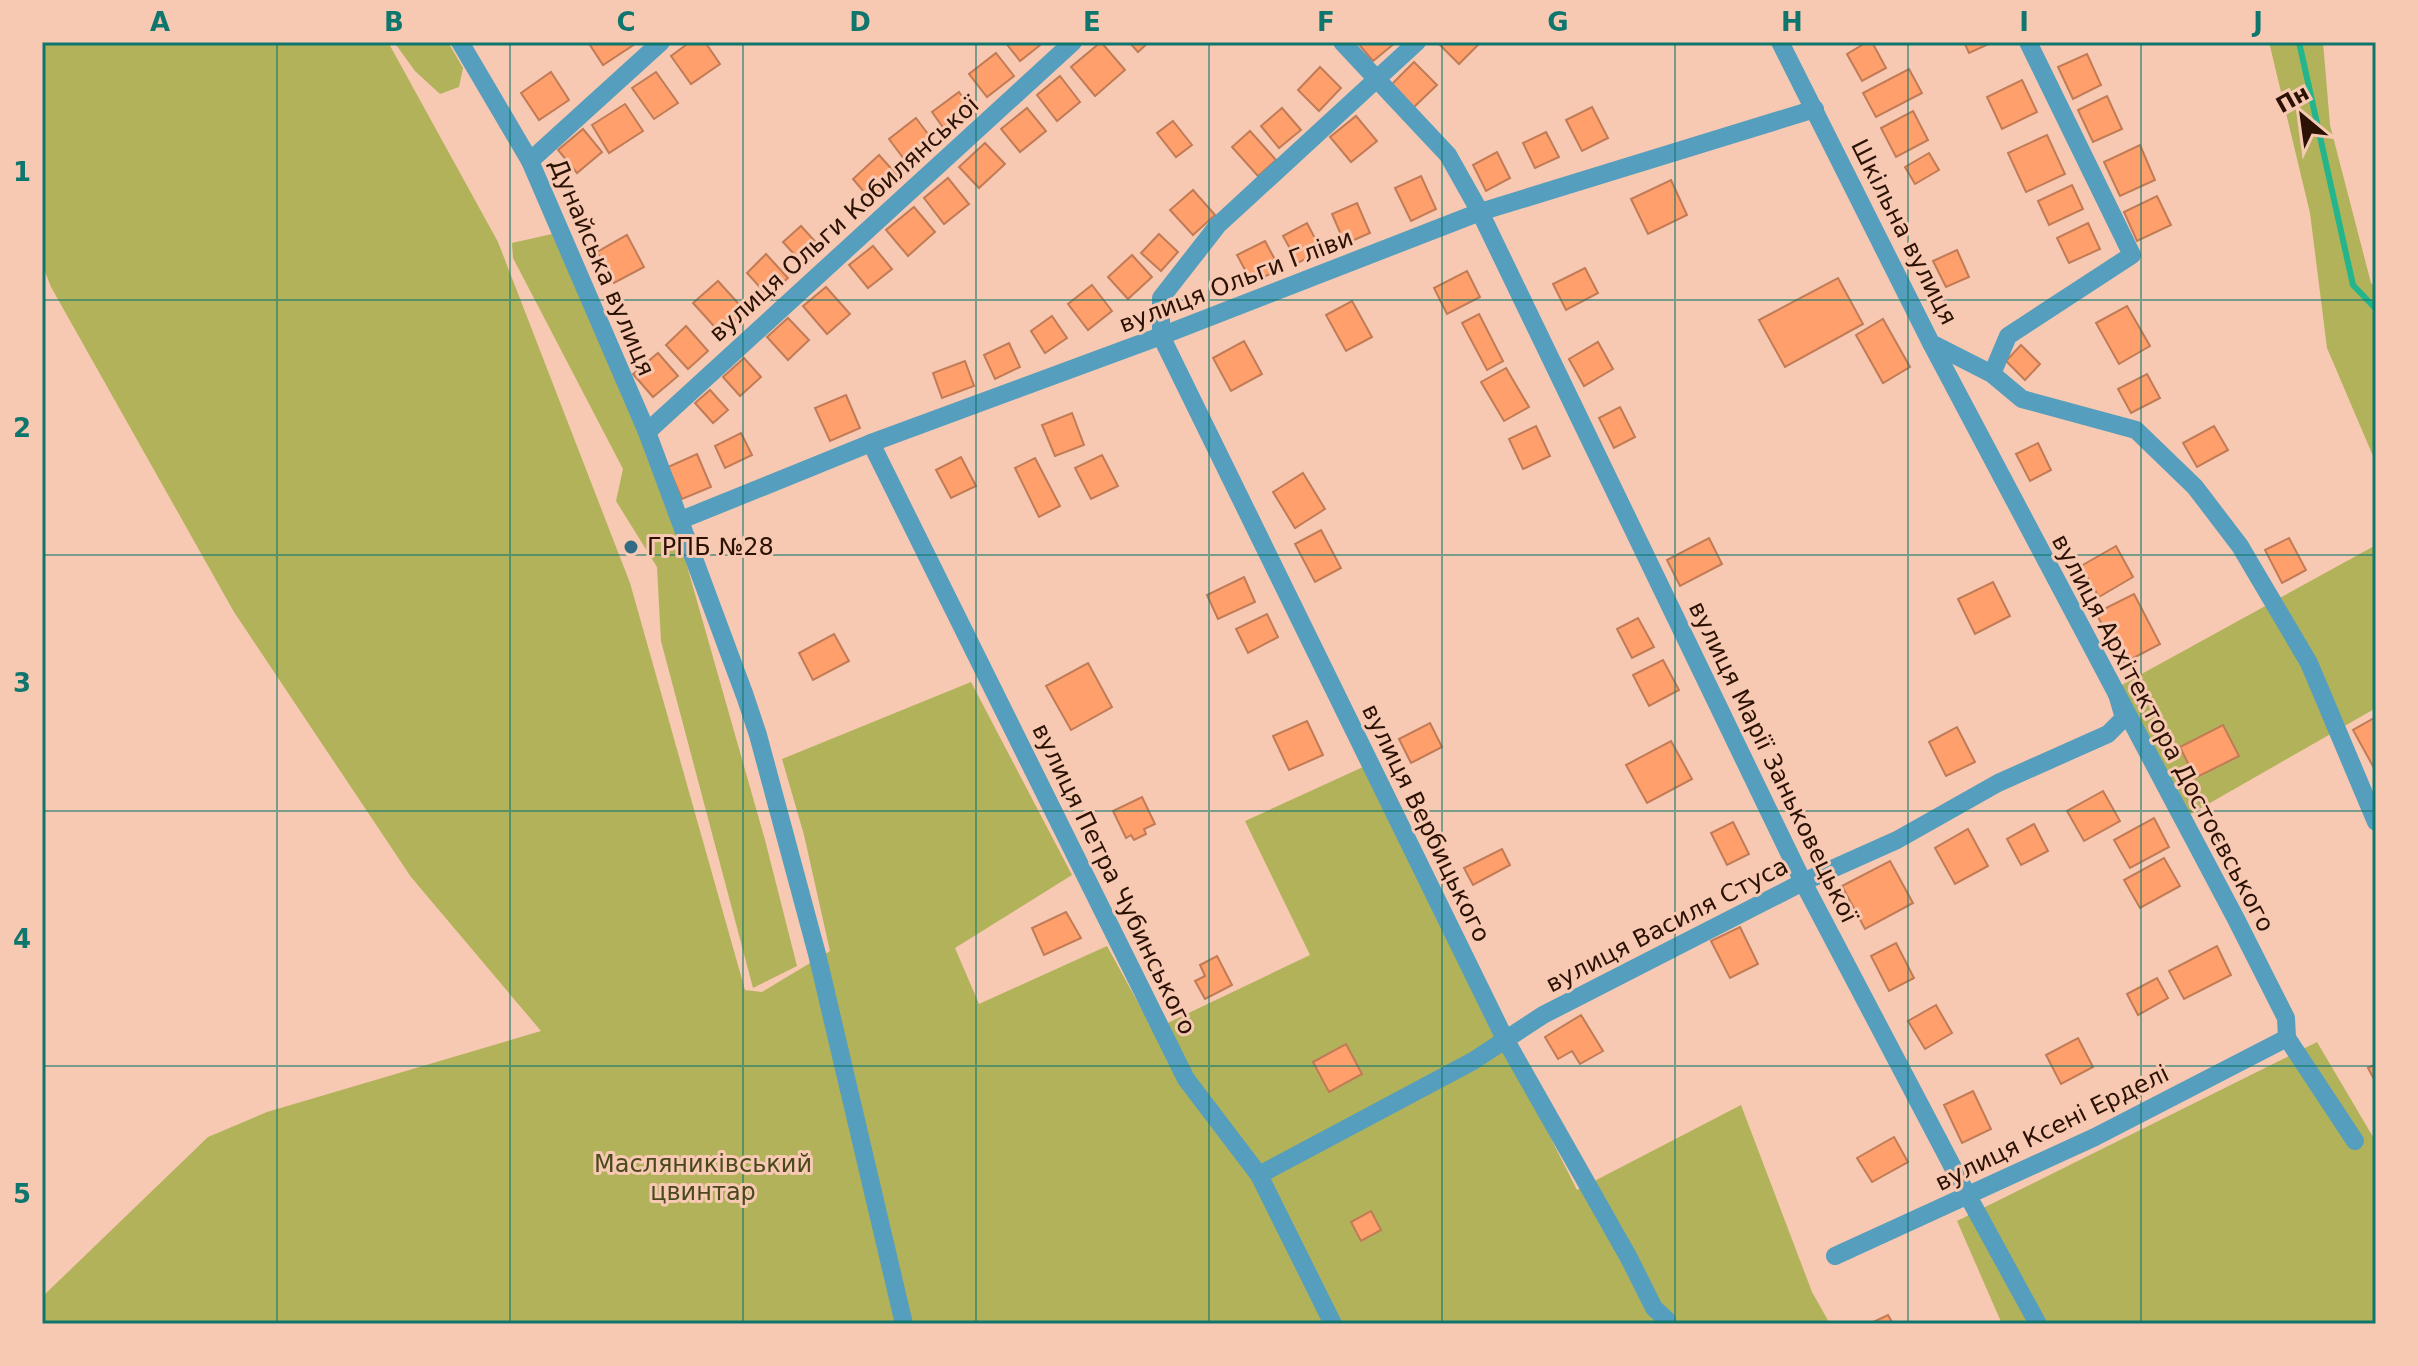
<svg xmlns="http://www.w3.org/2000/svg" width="2418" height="1366" viewBox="0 0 2418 1366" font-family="'DejaVu Sans',sans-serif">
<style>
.green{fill:#b2b25b}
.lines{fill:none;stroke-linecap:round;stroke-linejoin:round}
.stream{stroke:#23b58c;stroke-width:6}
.building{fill:#fe9f6c;stroke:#c17b56;stroke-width:2}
.minor{stroke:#569ebd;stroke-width:18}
.grid{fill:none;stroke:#0f766e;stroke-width:2;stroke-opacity:0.55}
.poi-dot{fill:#316b84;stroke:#f7c9b2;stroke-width:3}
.labels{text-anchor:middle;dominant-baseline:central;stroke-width:6;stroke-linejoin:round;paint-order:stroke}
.street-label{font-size:24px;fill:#2c1204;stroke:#f7c9b2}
.poi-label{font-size:24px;fill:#2c1204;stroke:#f7c9b2;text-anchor:start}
.park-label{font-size:24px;fill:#49491c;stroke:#f7c9b2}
.neatline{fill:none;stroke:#0f766e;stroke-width:3}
.grid-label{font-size:26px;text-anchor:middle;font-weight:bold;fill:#0f766e}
</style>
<rect width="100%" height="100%" fill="#f7c9b2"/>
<g class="green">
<polygon points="42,42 388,42 498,242 630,583 745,990 762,992 830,951 804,835 782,759 971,682 1072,875 955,948 979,1004 1107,946 1153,1030 1310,955 1245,821 1363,767 1577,1190 1741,1105 1812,1292 1830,1324 42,1324 42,1297 208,1137 267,1112 541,1031 411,877 234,612 51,287 42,264"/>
<polygon points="394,42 448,42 463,68 459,87 440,94 415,71"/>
<polygon points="2269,42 2323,42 2330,125 2371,283 2376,288 2376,463 2327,348 2310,213"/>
<polygon points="552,234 662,478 765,840 797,966 753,988 661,641 657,567 616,501 623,469 513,258 512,243"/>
<polygon points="2376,545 2376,708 2175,823 2107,693"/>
<polygon points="2317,1042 2376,1142 2376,1324 2002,1324 1957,1221"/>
</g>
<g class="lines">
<polyline class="stream" points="2299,42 2353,285 2376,309"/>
</g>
<g class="building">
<polygon points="588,42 638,42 603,65"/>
<polygon points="690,42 705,42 720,64 691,84 671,56"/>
<polygon points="1005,42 1044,42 1020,61"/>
<polygon points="1101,42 1125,70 1095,96 1071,67"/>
<polygon points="1129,42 1149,42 1138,52"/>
<polygon points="1357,42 1394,42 1395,43 1373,61"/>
<polygon points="1437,42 1479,42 1480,43 1459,64"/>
<polygon points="1867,42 1872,42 1886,68 1862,81 1847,54"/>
<polygon points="1964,42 1993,42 1969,53"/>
<polygon points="996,53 1014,76 987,97 969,74"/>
<polygon points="2087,54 2101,85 2073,99 2058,67"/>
<polygon points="1414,62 1437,85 1413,108 1391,85"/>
<polygon points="1320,67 1341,88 1319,111 1298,90"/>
<polygon points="1909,69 1922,93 1876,117 1863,93"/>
<polygon points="551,72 569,100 539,120 521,93"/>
<polygon points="656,72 678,103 654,119 632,88"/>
<polygon points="1060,76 1080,102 1057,121 1037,95"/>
<polygon points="2022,80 2037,112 2002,129 1987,97"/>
<polygon points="959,92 974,114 947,133 932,112"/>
<polygon points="2107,96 2122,129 2093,142 2078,110"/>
<polygon points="625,104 643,131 609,153 592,125"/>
<polygon points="1592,107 1608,138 1582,151 1566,120"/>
<polygon points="1027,108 1046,131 1020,152 1001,129"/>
<polygon points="1282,108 1301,130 1279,148 1261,126"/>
<polygon points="1913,111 1928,140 1896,157 1881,128"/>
<polygon points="1356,116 1377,141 1351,162 1330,137"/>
<polygon points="916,118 934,142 907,163 889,139"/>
<polygon points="1173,121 1192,145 1176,157 1157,133"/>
<polygon points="583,129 602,152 577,173 558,150"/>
<polygon points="1250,131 1276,160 1258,176 1232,147"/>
<polygon points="1546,132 1559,157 1535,168 1523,143"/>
<polygon points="2047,135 2065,174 2026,192 2008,153"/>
<polygon points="985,143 1005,164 979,188 959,167"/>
<polygon points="2140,145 2155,180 2120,196 2104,162"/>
<polygon points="1497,152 1510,178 1486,191 1473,165"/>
<polygon points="1929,153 1939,170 1915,184 1905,167"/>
<polygon points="879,155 897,175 870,199 853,179"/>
<polygon points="1421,176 1436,209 1411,221 1395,188"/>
<polygon points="948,178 969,204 944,224 924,198"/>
<polygon points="1671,180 1687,215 1648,234 1631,199"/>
<polygon points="2072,185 2083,209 2049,225 2038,201"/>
<polygon points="1193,190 1215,215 1193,235 1170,210"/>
<polygon points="2157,196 2171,225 2137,241 2124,212"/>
<polygon points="1357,203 1370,233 1345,244 1332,214"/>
<polygon points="914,207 935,232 908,256 886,230"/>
<polygon points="1307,223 1321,250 1298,263 1283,236"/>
<polygon points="2088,223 2100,249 2069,263 2057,238"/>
<polygon points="801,226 821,248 804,265 783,242"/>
<polygon points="1159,234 1178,252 1161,271 1141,253"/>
<polygon points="627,235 644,267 614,283 597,252"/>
<polygon points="1265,241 1280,269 1252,283 1237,255"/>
<polygon points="873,246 892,269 868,288 849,265"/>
<polygon points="1957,250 1969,277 1946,287 1933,261"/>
<polygon points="766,254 788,278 768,296 747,273"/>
<polygon points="1132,255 1152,277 1128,299 1108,277"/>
<polygon points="1585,268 1598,293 1566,310 1553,284"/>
<polygon points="1467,271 1480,297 1447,314 1434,288"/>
<polygon points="1838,278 1863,324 1785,367 1759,320"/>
<polygon points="718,281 747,313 722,335 693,303"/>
<polygon points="1092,285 1112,311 1088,330 1068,304"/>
<polygon points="826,287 850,314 827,334 803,306"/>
<polygon points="1352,301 1372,337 1346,351 1326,315"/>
<polygon points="2127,306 2150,346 2119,364 2096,323"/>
<polygon points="1479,314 1503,361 1487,370 1462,323"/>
<polygon points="1052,316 1067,338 1045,353 1031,331"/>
<polygon points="788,318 809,340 788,360 767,337"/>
<polygon points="1883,319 1910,367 1883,383 1856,335"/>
<polygon points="686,326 708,351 688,369 666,345"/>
<polygon points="1244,341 1262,374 1231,391 1213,358"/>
<polygon points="1598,342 1613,369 1584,386 1569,359"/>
<polygon points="1009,343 1020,367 995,379 984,355"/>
<polygon points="2021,345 2040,364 2025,380 2006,361"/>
<polygon points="658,353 678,376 653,397 633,374"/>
<polygon points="744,358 761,377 740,396 723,377"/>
<polygon points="965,361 974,386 942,398 933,373"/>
<polygon points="1506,368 1529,407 1504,421 1481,382"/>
<polygon points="2147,374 2160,398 2131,413 2118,389"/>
<polygon points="710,390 728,410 713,423 695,403"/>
<polygon points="846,395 860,428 830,441 815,408"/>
<polygon points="1620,407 1635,437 1614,448 1599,418"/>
<polygon points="1072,413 1084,445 1055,456 1042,425"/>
<polygon points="1536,426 1550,456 1523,469 1509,439"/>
<polygon points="2214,426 2228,450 2197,467 2183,443"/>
<polygon points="741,433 752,455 725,468 715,446"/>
<polygon points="2038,443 2051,470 2030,481 2016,454"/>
<polygon points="697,454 711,487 682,499 668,467"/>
<polygon points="1102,455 1118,486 1091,499 1075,468"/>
<polygon points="961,457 976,486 951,498 936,470"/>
<polygon points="1035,458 1060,506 1039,517 1015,468"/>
<polygon points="1303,473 1325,509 1295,528 1273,492"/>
<polygon points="1321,530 1341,568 1315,582 1295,544"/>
<polygon points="1709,538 1722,564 1680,586 1667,560"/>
<polygon points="2289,538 2306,570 2282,583 2265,550"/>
<polygon points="2116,546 2133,577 2099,597 2081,566"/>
<polygon points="1244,577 1255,602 1218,619 1207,595"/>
<polygon points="1993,582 2010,616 1975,634 1958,599"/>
<polygon points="2134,594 2160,644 2122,664 2096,613"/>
<polygon points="1267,614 1278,637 1248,653 1236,629"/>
<polygon points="1638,618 1654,647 1632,658 1617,629"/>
<polygon points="834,634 849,661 813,680 799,653"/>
<polygon points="1663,660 1679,690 1649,706 1633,675"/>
<polygon points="1088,663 1112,707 1071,730 1046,686"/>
<polygon points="2376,717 2376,767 2374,768 2353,730"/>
<polygon points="1307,721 1323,755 1289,770 1273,736"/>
<polygon points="1430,723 1442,747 1411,763 1399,739"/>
<polygon points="2223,725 2239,756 2195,778 2180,747"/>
<polygon points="1957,727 1975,762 1946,776 1929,742"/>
<polygon points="1671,741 1692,779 1647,803 1626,765"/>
<polygon points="2103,791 2120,821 2084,841 2067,811"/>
<polygon points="1142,797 1155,824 1144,829 1146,834 1134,840 1131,835 1126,838 1113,811"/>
<polygon points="2154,818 2169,847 2130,868 2114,840"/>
<polygon points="1733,822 1749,854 1727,865 1711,833"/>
<polygon points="2034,824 2048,851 2021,865 2007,839"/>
<polygon points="1968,829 1988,866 1955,884 1935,848"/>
<polygon points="1502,849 1510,865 1473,885 1464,868"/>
<polygon points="2164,858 2180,886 2140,908 2124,880"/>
<polygon points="1890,861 1913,903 1865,929 1842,886"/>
<polygon points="1066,912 1081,938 1044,955 1032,928"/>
<polygon points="1740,927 1758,964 1730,978 1711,941"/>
<polygon points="1896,943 1914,978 1889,991 1871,956"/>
<polygon points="2217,946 2231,975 2184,999 2169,971"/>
<polygon points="1217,956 1232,985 1205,999 1195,981 1205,976 1200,965"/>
<polygon points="2157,978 2168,998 2138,1015 2127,994"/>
<polygon points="1936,1005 1952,1033 1925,1049 1908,1021"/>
<polygon points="1581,1015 1603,1051 1580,1064 1572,1051 1558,1059 1545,1037"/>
<polygon points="2078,1038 2093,1067 2061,1084 2046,1055"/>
<polygon points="1346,1044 1362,1074 1329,1092 1313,1062"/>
<polygon points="2376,1064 2376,1083 2368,1068"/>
<polygon points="1973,1091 1991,1129 1962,1143 1944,1105"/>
<polygon points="1894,1137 1908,1162 1872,1182 1857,1158"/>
<polygon points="1371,1211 1381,1230 1361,1241 1351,1222"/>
<polygon points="1888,1315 1893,1324 1869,1324"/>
</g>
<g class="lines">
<g class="minor">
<polyline points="460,42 530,161 647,432 745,696 758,735 817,954 904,1324"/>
<polyline points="1342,42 1448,155 1480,212 1803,882 1968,1196 2038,1324"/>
<polyline points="1417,42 1218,225 1161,298 1161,336 1505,1039 1629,1258 1654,1308 1667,1320"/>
<polyline points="1780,42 1931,343 1992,374 2022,399 2136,430 2195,487 2240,546 2309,663 2376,822"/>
<polyline points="530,161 661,42"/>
<polyline points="1931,343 2236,919 2286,1018 2287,1038 2355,1141"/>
<polyline points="1992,374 2008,336 2132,255 2028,42"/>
<polyline points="647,432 1073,42"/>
<polyline points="871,443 1186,1079 1259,1175 1333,1324"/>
<polyline points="681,520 871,443 1161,336 1480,212 1815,109"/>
<polyline points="1259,1175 1473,1061 1543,1015 1803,882 1897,840 1998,783 2108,734 2124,718 2117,694"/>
<polyline points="1835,1256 2095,1137 2287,1038"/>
</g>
</g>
<path class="grid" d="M277,42V1324M510,42V1324M743,42V1324M976,42V1324M1209,42V1324M1442,42V1324M1675,42V1324M1908,42V1324M2141,42V1324M42,300H2376M42,555H2376M42,811H2376M42,1066H2376"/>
<circle class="poi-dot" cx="631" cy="547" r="8"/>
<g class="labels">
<g class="street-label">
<text transform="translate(844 219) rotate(-42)">вулиця Ольги Кобилянської</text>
<text transform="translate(1904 232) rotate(63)">Шкільна вулиця</text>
<text transform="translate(602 267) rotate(67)">Дунайська вулиця</text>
<text transform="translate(1236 281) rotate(-21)">вулиця Ольги Гліви</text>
<text transform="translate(2163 733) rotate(62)">вулиця Архітектора Достоєвського</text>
<text transform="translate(1773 762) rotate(64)">вулиця Марії Заньковецької</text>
<text transform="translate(1426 823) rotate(64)">вулиця Вербицького</text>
<text transform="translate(1114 879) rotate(64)">вулиця Петра Чубинського</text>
<text transform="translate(1667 925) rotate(-27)">вулиця Василя Стуса</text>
<text transform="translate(2052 1128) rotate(-26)">вулиця Ксені Ерделі</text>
</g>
<g class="poi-label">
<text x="647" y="547">ГРПБ №28</text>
</g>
<g class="park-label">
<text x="703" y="1164">Масляниківський<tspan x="703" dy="28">цвинтар</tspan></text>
</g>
</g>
<rect width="2418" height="1366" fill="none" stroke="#f7c9b2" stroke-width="88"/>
<g transform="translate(2302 116) rotate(331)" stroke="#f7c9b2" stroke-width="6" paint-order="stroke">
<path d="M0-6L14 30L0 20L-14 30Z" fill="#2c1204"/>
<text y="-12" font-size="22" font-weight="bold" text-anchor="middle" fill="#2c1204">Пн</text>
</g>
<rect x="44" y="44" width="2330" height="1278" class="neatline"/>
<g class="grid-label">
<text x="160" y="31">A</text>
<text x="394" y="31">B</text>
<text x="626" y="31">C</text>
<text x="860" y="31">D</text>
<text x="1092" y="31">E</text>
<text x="1326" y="31">F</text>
<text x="1558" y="31">G</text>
<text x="1792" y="31">H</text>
<text x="2024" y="31">I</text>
<text x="2258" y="31">J</text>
<text x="22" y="181">1</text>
<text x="22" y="437">2</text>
<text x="22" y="692">3</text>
<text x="22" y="948">4</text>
<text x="22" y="1203">5</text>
</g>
</svg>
